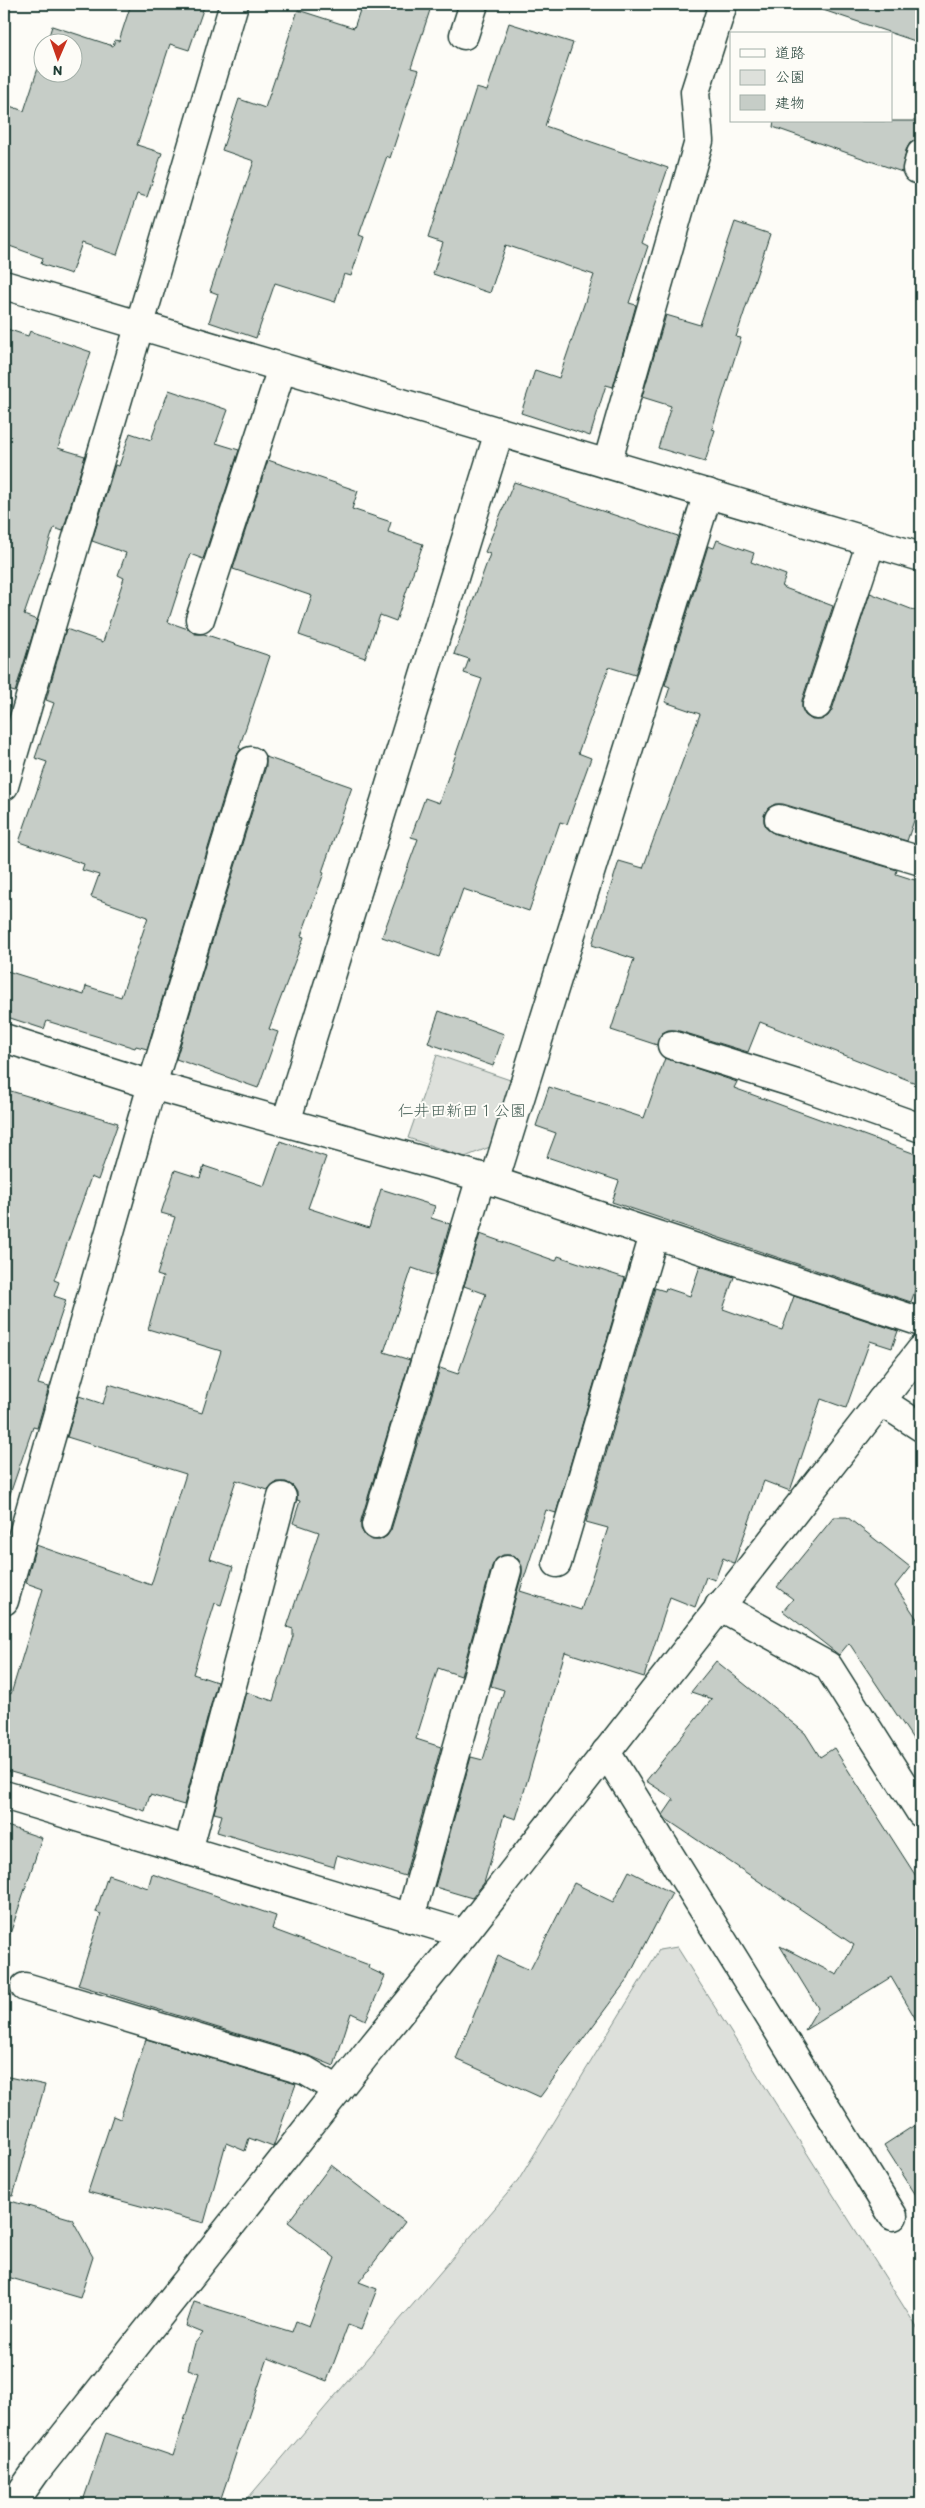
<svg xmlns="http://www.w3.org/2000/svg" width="925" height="2508" viewBox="0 0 925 2508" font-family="Itim,'Klee One',sans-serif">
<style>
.green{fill:#dde0db;stroke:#7e8e88}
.building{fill:#c6cdc7;stroke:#1f3d34}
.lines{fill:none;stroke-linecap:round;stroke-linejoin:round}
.minor-casing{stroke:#1f3d34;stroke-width:31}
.minor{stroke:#fdfcf7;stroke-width:28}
.labels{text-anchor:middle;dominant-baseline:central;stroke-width:4;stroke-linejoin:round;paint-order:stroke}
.park-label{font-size:16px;fill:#455e55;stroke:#fdfcf7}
</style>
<rect width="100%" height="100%" fill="#fdfcf7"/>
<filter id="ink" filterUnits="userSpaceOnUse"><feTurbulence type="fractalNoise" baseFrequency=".02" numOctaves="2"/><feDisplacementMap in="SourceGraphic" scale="10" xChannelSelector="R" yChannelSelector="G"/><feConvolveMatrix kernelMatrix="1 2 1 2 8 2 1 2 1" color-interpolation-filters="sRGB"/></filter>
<g filter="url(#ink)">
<g class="green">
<polygon points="437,1055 516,1082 495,1145 465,1157 408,1138"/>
<polygon points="677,1947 921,2334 921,2504 243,2504 518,2181 659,1950"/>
</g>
<g class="building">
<polygon points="131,4 205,4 189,50 170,44 137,145 162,153 147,197 137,194 117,255 82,243 71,274 41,264 43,258 4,244 4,104 24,111 42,56 42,72 72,72 72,42 47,42 52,26 113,46 115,40 119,41"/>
<polygon points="362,4 432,4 411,68 419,70 390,158 387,156 359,235 364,237 351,276 344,274 335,302 275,283 256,338 209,322 218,294 210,291 254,161 222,150 239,99 265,108 298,10 354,28"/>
<polygon points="824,4 921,4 921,43 823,10"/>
<polygon points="509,23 573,43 545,126 668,168 642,243 648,246 629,303 636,305 613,387 606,385 590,436 521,413 535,370 559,378 594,275 506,245 490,293 433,274 443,243 428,238 476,88 487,91"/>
<polygon points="774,121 921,121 921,139 910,143 906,150 902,172 773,127"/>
<polygon points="735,222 770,234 736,337 741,338 712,429 715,430 705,462 658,448 671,406 642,397 666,315 700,325"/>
<polygon points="4,328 28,336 30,331 91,352 58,448 85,456 63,531 54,528 24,615 37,620 15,692 4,689"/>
<polygon points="169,390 228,410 216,443 239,450 203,559 190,554 168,622 188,629 195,634 204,634 270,656 239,748 241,749 236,756 147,1049 136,1046 135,1048 47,1021 44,1029 4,1016 4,970 84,995 86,986 121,997 148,917 91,897 99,875 82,870 84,864 19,842 47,762 35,758 54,703 46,700 66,629 103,642 124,578 118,575 126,553 92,541 115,465 119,466 130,433 151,440"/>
<polygon points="268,460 358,491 352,509 391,522 388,532 423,544 396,621 380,615 365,658 299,635 312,596 233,569"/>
<polygon points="514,482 678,536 635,675 609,667 578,753 591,758 567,824 560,822 529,911 463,889 439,957 382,937 418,839 411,837 425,798 439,803 482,679 464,673 469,659 454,654 490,554 485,552"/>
<polygon points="717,540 754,553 751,562 786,575 782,587 833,606 802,700 802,709 805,715 812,720 821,720 828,716 832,710 870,593 921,613 921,800 907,841 783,804 775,804 768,808 764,815 764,822 767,829 775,834 897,870 896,874 921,882 921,1085 760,1022 748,1052 676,1030 668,1030 662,1033 657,1045 611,1030 634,959 592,945 619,861 643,868 700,714 665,702 670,687 665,685 708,546 714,548"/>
<polygon points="266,757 352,787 322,872 324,873 301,936 304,937 269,1029 278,1032 258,1088 176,1059 266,766"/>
<polygon points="439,1011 504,1034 493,1066 428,1043"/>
<polygon points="665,1058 737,1082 734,1088 921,1156 921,1274 911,1302 612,1202 619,1181 547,1157 556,1133 536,1126 549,1087 644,1118"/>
<polygon points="4,1089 118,1123 98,1180 91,1177 54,1280 59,1282 54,1296 66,1300 38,1384 49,1387 37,1428 33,1427 9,1497 4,1496"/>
<polygon points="280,1141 326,1157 308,1208 369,1228 381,1189 435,1206 431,1218 450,1224 435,1276 412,1268 384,1352 410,1360 361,1520 361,1529 365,1536 371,1540 380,1540 387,1536 391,1530 440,1368 458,1374 486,1294 464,1286 480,1234 556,1261 558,1256 625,1278 556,1513 546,1510 520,1591 581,1610 608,1528 586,1522 655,1288 665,1291 666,1288 690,1296 700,1266 734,1277 723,1309 782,1330 794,1296 898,1331 892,1348 870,1341 846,1408 821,1399 790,1491 764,1481 734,1563 723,1558 715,1580 706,1577 695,1607 670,1597 644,1677 565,1652 516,1819 504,1815 484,1883 472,1898 435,1887 471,1757 483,1760 504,1690 491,1686 522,1574 522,1566 518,1559 511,1555 503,1555 496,1559 492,1566 461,1676 438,1668 416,1739 441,1747 405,1876 337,1855 334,1867 217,1832 222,1815 214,1813 246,1692 273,1701 293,1636 293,1629 287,1627 319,1532 293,1523 300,1501 297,1500 297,1492 293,1486 286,1482 277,1482 268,1490 236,1480 210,1559 233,1567 221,1605 215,1603 193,1674 217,1682 184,1805 150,1795 145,1811 4,1770 4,1691 11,1694 43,1589 26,1583 36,1545 151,1585 186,1474 67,1437 79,1396 103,1404 109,1384 202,1413 221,1351 148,1329 163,1277 157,1275 175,1217 161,1213 175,1170 200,1178 204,1166 264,1186"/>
<polygon points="834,1517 847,1517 910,1567 895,1586 921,1625 921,1751 849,1643 839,1655 783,1611 793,1599 777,1587"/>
<polygon points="716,1661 805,1733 820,1757 834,1748 921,1884 921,2028 891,1977 805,2030 818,2008 780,1946 837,1975 854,1945 666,1819 663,1815 674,1799 646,1781 712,1699 691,1692"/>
<polygon points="4,1825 42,1838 10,1934 4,1933"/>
<polygon points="629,1871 672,1893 627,1980 540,2097 456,2059 498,1956 530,1970 574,1883 613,1902"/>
<polygon points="152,1874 276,1916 272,1929 369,1965 368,1968 385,1976 366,2020 351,2013 334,2066 310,2056 78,1985 101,1914 96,1912 108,1875 148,1888"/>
<polygon points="146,2039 296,2084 273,2147 249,2138 245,2151 226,2143 204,2223 88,2192 113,2116 120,2119"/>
<polygon points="4,2076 45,2085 13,2196 4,2195"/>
<polygon points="921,2121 921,2203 884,2145"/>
<polygon points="331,2165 405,2222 359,2282 377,2289 361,2330 348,2325 327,2381 268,2358 219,2504 82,2504 106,2433 173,2456 199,2373 188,2369 195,2343 203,2333 186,2326 194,2302 292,2332 296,2321 309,2326 335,2258 288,2222"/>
<polygon points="4,2199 72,2219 93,2257 80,2298 4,2276"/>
</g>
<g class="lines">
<defs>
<g id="minor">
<polyline points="464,35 474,4"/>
<polyline points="917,169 921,154"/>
<polyline points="4,285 921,557"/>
<polyline points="607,464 699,141 695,92 723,4"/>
<polyline points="200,619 282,368"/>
<polyline points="817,705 871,542"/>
<polyline points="4,786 234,4"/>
<polyline points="779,819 921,861"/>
<polyline points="4,1038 152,1085 481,1177 921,1322"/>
<polyline points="672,1045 797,1084 921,1128"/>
<polyline points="286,1122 499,432"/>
<polyline points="494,1182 708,493"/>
<polyline points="881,1401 921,1427"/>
<polyline points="376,1525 481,1177"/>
<polyline points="557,1563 654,1235"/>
<polyline points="4,1601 152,1085 251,761"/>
<polyline points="719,1606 828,1666 921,1813"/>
<polyline points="606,1752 893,2216"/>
<polyline points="4,1795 464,1934"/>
<polyline points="188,1851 282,1497"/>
<polyline points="410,1918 507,1570"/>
<polyline points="25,1987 306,2071 338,2090"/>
<polyline points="13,2504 37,2470 368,2052 464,1934 921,1350"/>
</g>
</defs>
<use href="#minor" class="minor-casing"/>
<use href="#minor" class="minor"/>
</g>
</g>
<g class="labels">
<g class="park-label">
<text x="462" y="1110">仁井田新田１公園</text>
</g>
</g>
<rect width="925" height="2508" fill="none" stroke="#fdfcf7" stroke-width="20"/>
<rect x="10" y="10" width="905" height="2488" fill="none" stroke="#1f3d34" stroke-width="2" filter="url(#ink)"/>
<rect x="730" y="32" width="162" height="90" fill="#fdfcf7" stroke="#a4b0a9"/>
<rect x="740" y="49" width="25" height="8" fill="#fdfcf7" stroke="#a4b0a9"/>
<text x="775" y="58" font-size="15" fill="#1f3d34">道路</text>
<rect x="740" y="70" width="25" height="15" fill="#dde0db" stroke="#a4b0a9"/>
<text x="775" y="82" font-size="15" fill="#1f3d34">公園</text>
<rect x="740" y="95" width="25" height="15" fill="#c6cdc7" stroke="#a4b0a9"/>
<text x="775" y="108" font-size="15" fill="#1f3d34">建物</text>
<g transform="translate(58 58) rotate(182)"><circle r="24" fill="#fdfcf7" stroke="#a4b0a9"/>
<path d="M0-4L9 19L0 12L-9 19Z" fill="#c8321e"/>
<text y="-8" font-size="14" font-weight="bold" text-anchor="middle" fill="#1f3d34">N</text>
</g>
</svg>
